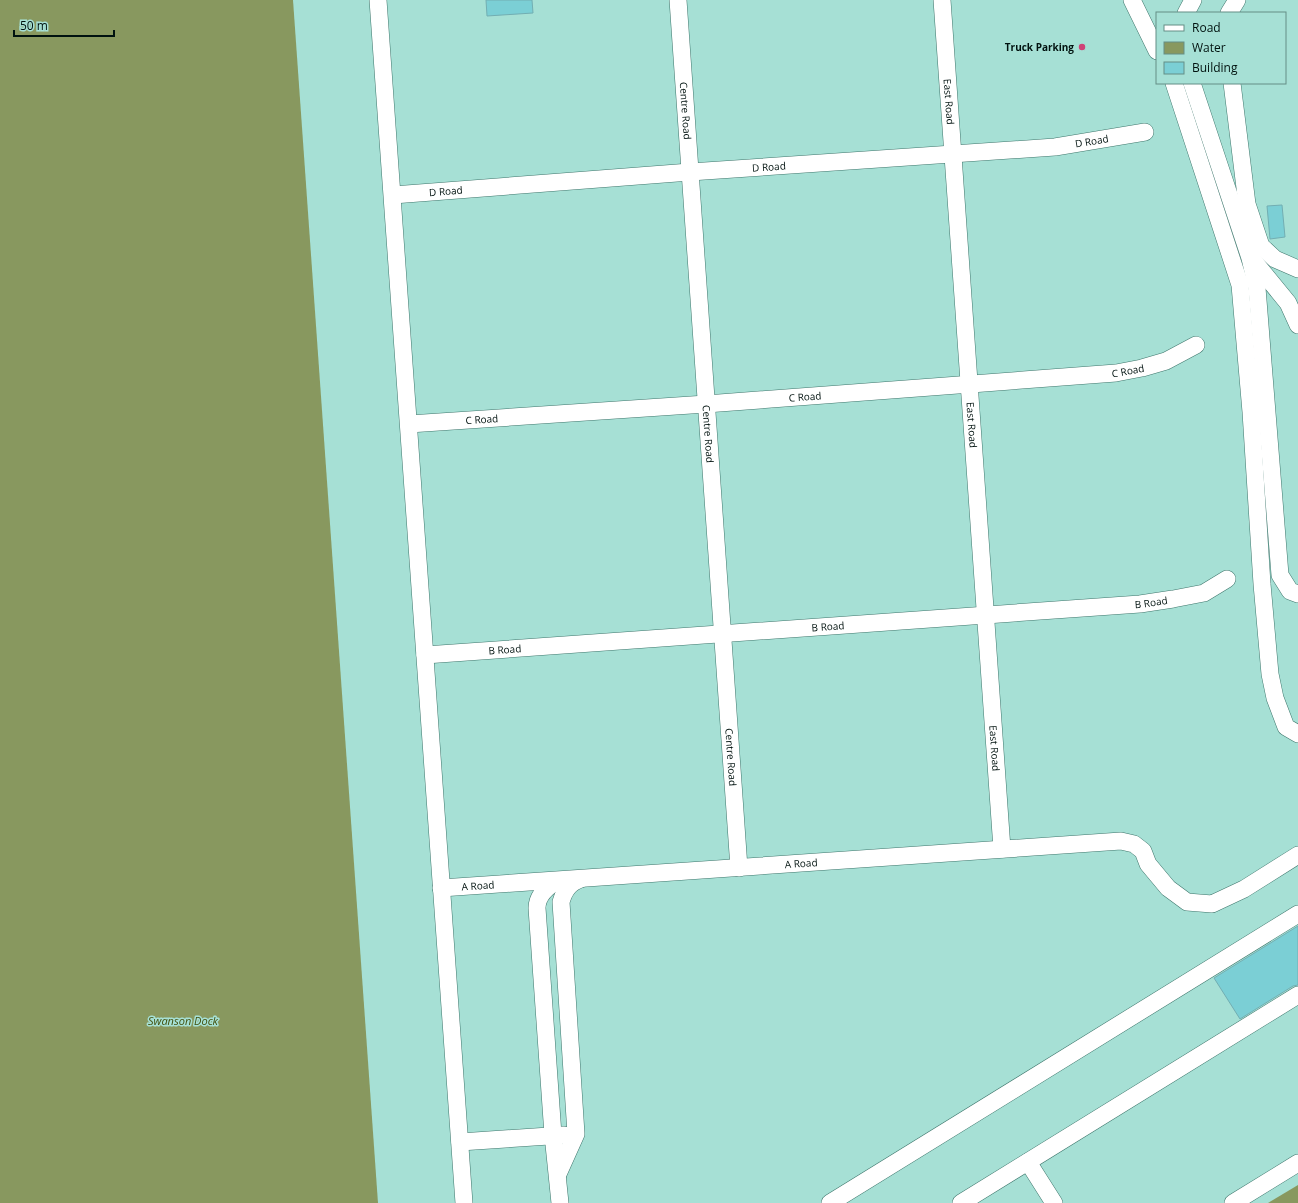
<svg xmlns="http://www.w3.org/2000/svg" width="1298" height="1203" viewBox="0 0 1298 1203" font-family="'Open Sans',sans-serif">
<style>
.water{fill:#88985f}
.building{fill:#7bcfd5;stroke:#72aeb2}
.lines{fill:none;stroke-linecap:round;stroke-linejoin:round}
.minor-casing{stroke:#3e766c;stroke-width:18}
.minor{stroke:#fff;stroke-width:17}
.poi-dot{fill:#cf4377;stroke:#a6e0d5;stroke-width:1.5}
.labels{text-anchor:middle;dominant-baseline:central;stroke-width:3;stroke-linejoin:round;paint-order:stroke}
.poi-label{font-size:10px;font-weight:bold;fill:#00120f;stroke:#a6e0d5;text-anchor:end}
.street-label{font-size:10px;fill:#00120f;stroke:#a6e0d5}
.water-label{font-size:11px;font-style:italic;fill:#42500e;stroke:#a6e0d5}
</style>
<rect width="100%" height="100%" fill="#a6e0d5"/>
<g class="water">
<polygon points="0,0 293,0 378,1203 0,1203"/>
<polygon points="1298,1185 1298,1203 1268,1203"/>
</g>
<g class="building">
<polygon points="486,0 532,0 533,13 487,16"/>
<polygon points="1282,205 1285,237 1270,239 1267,206"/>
<polygon points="1298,926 1298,985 1293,986 1240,1019 1214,978"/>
</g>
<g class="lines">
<defs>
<g id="minor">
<polyline points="378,0 464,1203"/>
<path id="s1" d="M678,0L739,868"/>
<path id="s2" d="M942,0L1002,849"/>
<polyline points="1132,0 1157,51"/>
<polyline points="1186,13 1193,0"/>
<polyline points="1229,13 1237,0"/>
<polyline points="1174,83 1240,285 1251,412 1262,584 1270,674 1275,698 1286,727 1298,734"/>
<polyline points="1192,83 1250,258 1257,288 1280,575 1290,591 1298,594"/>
<polyline points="1232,83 1247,204 1261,246 1275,259 1298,269"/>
<path id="s3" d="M393,195L690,172L1055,147L1145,132"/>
<polyline points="1252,259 1288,303 1298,325"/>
<path id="s4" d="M409,424L706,404L1116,373L1142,368L1166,361L1196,345"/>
<path id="s5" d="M425,655L1140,604L1173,599L1204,593L1227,579"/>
<path d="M557,881C547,887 537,896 537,908L553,1135L560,1203"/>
<path id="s6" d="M441,888L1121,841L1134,844L1143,851L1148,864L1168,888L1187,902L1212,904L1244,889L1298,855"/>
<polyline points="460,1142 564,1135"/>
<polyline points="1028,1162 1054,1203"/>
<path d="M558,1174L576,1134L561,902C564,891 569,883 581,879"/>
<polyline points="830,1203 1298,914"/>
<polyline points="961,1203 1298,995"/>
<polyline points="1233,1203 1298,1163"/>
</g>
</defs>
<use href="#minor" class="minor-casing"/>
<use href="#minor" class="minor"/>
</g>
<circle class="poi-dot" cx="1082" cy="47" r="4"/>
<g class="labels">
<g class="poi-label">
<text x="1074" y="47">Truck Parking</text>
</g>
<g class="street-label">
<text stroke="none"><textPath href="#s2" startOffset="102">East Road</textPath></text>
<text stroke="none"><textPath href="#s1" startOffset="111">Centre Road</textPath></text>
<text stroke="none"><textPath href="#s3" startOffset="701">D Road</textPath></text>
<text stroke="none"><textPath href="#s3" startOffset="377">D Road</textPath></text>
<text stroke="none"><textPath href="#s3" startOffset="53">D Road</textPath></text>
<text stroke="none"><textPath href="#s4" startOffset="721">C Road</textPath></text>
<text stroke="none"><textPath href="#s4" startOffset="397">C Road</textPath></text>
<text stroke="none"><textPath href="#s4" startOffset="73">C Road</textPath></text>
<text stroke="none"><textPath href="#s2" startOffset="426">East Road</textPath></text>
<text stroke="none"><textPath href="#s1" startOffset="435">Centre Road</textPath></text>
<text stroke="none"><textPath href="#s5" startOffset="728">B Road</textPath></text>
<text stroke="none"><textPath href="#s5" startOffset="404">B Road</textPath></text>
<text stroke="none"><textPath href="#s5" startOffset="80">B Road</textPath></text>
<text stroke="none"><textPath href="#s2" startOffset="750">East Road</textPath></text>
<text stroke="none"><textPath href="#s1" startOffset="759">Centre Road</textPath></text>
<text stroke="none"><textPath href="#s6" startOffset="361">A Road</textPath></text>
<text stroke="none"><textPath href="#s6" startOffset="37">A Road</textPath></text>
</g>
<g class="water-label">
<text x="183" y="1020">Swanson Dock</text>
</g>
</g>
<rect x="1156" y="12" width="130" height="72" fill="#a6e0d5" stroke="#648e86"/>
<rect x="1164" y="25" width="20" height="6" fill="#ffffff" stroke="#648e86"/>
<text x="1192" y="32" font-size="12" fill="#00120f">Road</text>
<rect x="1164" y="42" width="20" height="12" fill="#88985f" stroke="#648e86"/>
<text x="1192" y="52" font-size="12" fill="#00120f">Water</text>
<rect x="1164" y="62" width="20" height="12" fill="#7bcfd5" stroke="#648e86"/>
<text x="1192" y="72" font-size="12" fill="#00120f">Building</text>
<path d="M14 30v6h100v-6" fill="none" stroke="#00120f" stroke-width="2"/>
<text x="20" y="30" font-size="12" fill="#00120f" stroke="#a6e0d5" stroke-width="3" paint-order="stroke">50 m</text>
</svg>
